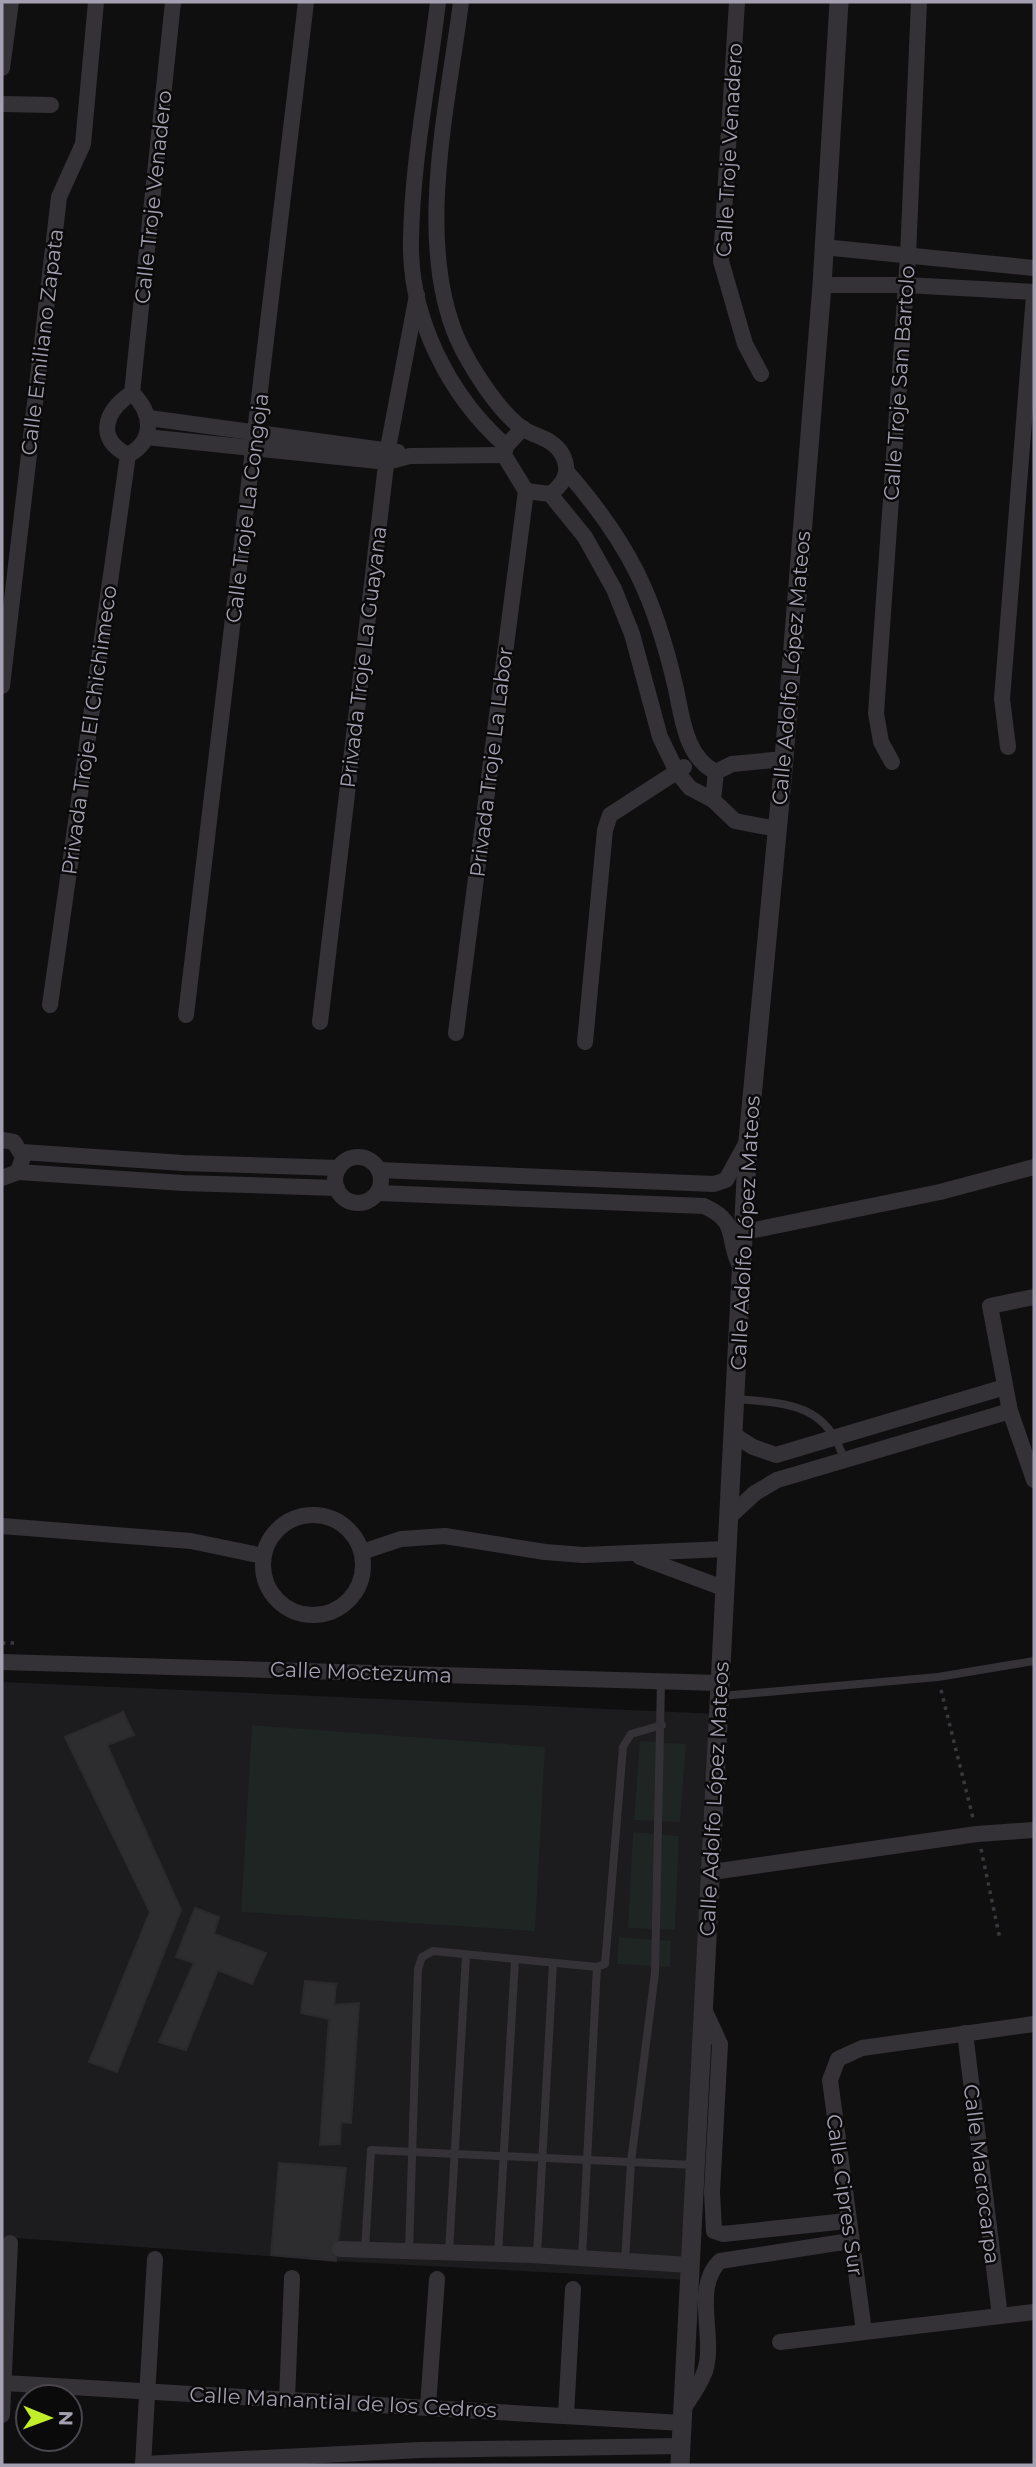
<svg xmlns="http://www.w3.org/2000/svg" width="1036" height="2467" viewBox="0 0 1036 2467" font-family="Montserrat,sans-serif">
<style>
.built{fill:#1c1b1d}
.pitch{fill:#1e2522}
.building{fill:#2d2c2f;stroke:#2b292c;stroke-width:2}
.lines{fill:none;stroke-linecap:round;stroke-linejoin:round}
.path{stroke:#3a383e;stroke-width:3.5;stroke-dasharray:3.5 5;stroke-linecap:butt}
.service{stroke:#343237;stroke-width:8}
.minor{stroke:#343237;stroke-width:16}
.tertiary{stroke:#343237;stroke-width:19}
.labels{text-anchor:middle;dominant-baseline:central;stroke-width:5;stroke-linejoin:round;paint-order:stroke}
.street-label{font-size:21px;fill:#a5a0b1;stroke:#0b0a0b}
</style>
<rect width="100%" height="100%" fill="#100f10"/>
<polygon class="built" points="2,1682 718,1714 689,2280 336,2261 2,2237"/>
<g class="pitch">
<polygon points="252,1725 545,1747 535,1931 241,1912"/>
<polygon points="640,1741 686,1744 680,1822 634,1820"/>
<polygon points="633,1832 679,1836 675,1930 628,1928"/>
<polygon points="619,1937 671,1941 670,1967 617,1964"/>
</g>
<g class="building">
<polygon points="123,1712 134,1735 107,1745 181,1910 117,2072 89,2062 150,1912 65,1737"/>
<polygon points="195,1908 219,1917 214,1934 266,1953 252,1984 218,1970 186,2050 159,2042 194,1963 176,1957"/>
<polygon points="305,1981 336,1984 334,2005 359,2003 351,2123 341,2122 340,2144 320,2145 329,2019 301,2013"/>
<polygon points="279,2163 346,2168 336,2261 271,2255"/>
</g>
<g class="lines">
<g class="path">
<polyline points="2,1643 14,1643"/>
<polyline points="941,1690 973,1818"/>
<polyline points="981,1849 1000,1939"/>
</g>
<g class="service">
<path d="M736,1399C787,1403 828,1404 844,1460"/>
<polyline points="721,1696 938,1677 1034,1661"/>
<polyline points="365,2250 371,2150 695,2165"/>
<polyline points="409,2251 418,1969 422,1957 433,1951 597,1967 605,1964 623,1747 631,1734 662,1725"/>
<polyline points="449,2252 466,1956"/>
<polyline points="498,2254 515,1960"/>
<polyline points="537,2255 553,1963"/>
<polyline points="582,2258 597,1967"/>
<polyline points="625,2261 631,2162 655,1973 661,1681"/>
</g>
<g class="minor">
<path d="M438,2C429,79 412,162 411,240C409,317 449,396 506,446"/>
<path d="M461,2C448,105 415,239 457,338C469,365 498,411 522,428C535,437 553,438 562,454C571,471 565,483 550,494L526,491L504,455L506,446L523,428"/>
<polyline points="737,2 721,261 745,344 761,374"/>
<polyline points="2,68 11,2"/>
<polyline points="2,104 51,105"/>
<polyline points="823,247 1034,268"/>
<polyline points="822,285 906,285 1034,292"/>
<polyline points="132,393 173,2"/>
<path d="M132,393C153,413 155,441 128,455C94,438 106,410 132,393Z"/>
<polyline points="149,418 398,452"/>
<polyline points="146,437 387,462 410,456 504,455"/>
<path d="M567,472C629,543 655,597 676,689C682,718 686,758 716,772"/>
<polyline points="550,494 585,537 614,589 632,634 660,737 677,772 690,788 713,800"/>
<polyline points="2,686 59,197 83,144 96,2"/>
<polyline points="1008,747 1002,699 1034,295"/>
<polyline points="892,762 881,742 876,713 908,256 919,2"/>
<polyline points="777,829 735,821 713,800 716,772 732,764 784,759"/>
<polyline points="50,1005 128,455"/>
<polyline points="186,1015 306,2"/>
<polyline points="320,1022 388,448 417,295"/>
<polyline points="456,1033 526,491"/>
<polyline points="585,1042 605,830 610,815 684,767"/>
<polyline points="2,1140 14,1142 23,1157 18,1172 2,1178"/>
<polyline points="22,1152 183,1163 339,1168"/>
<circle cx="358" cy="1180" r="23"/>
<polyline points="379,1170 714,1184 726,1180 748,1140"/>
<polyline points="18,1172 183,1183 337,1188"/>
<path d="M378,1193L704,1206C739,1222 726,1236 739,1264"/>
<polyline points="745,1232 940,1192 1034,1167"/>
<polyline points="1034,1297 990,1306 1010,1411 1034,1480"/>
<polyline points="734,1435 753,1447 776,1455 1005,1387"/>
<circle cx="313" cy="1565" r="50"/>
<polyline points="729,1517 755,1493 777,1480 1010,1411"/>
<polyline points="2,1526 191,1541 263,1556"/>
<polyline points="362,1552 401,1539 445,1536 545,1552 583,1555 726,1549"/>
<polyline points="640,1557 723,1588"/>
<polyline points="2,1662 719,1683"/>
<polyline points="712,1872 977,1834 1034,1830"/>
<polyline points="703,2007 720,2044 712,2192 714,2231 723,2234 847,2221"/>
<polyline points="965,2033 1000,2316"/>
<polyline points="340,2249 532,2255 690,2265"/>
<polyline points="864,2331 830,2080 838,2059 862,2048 1034,2024"/>
<polyline points="780,2342 1034,2312"/>
<polyline points="4,2383 682,2423"/>
<polyline points="287,2399 292,2278"/>
<polyline points="428,2406 437,2279"/>
<path d="M683,2409C691,2397 700,2385 705,2371C716,2337 692,2288 720,2261L850,2241"/>
<polyline points="2,2415 10,2243"/>
<polyline points="566,2415 573,2289"/>
<polyline points="143,2464 420,2450 680,2446"/>
<polyline points="143,2465 155,2259"/>
</g>
<polyline class="tertiary" points="680,2465 748,1140 784,759 822,285 839,2"/>
</g>
<g class="labels">
<g class="street-label">
<text transform="translate(729 150) rotate(-87)">Calle Troje Venadero</text>
<text transform="translate(153 197) rotate(-84)">Calle Troje Venadero</text>
<text transform="translate(42 342) rotate(-83)">Calle Emiliano Zapata</text>
<text transform="translate(899 383) rotate(-86)">Calle Troje San Bartolo</text>
<text transform="translate(247 508) rotate(-83)">Calle Troje La Congoja</text>
<text transform="translate(363 657) rotate(-83)">Privada Troje La Guayana</text>
<text transform="translate(791 668) rotate(-85)">Calle Adolfo López Mateos</text>
<text transform="translate(89 730) rotate(-82)">Privada Troje El Chichimeco</text>
<text transform="translate(491 762) rotate(-83)">Privada Troje La Labor</text>
<text transform="translate(745 1233) rotate(-87)">Calle Adolfo López Mateos</text>
<text transform="translate(361 1672) rotate(2)">Calle Moctezuma</text>
<text transform="translate(714 1799) rotate(-87)">Calle Adolfo López Mateos</text>
<text transform="translate(982 2174) rotate(83)">Calle Macrocarpa</text>
<text transform="translate(845 2195) rotate(82)">Calle Cipres Sur</text>
<text transform="translate(343 2402) rotate(3)">Calle Manantial de los Cedros</text>
</g>
</g>
<rect width="1036" height="2467" fill="none" stroke="#a5a0b1" stroke-width="7"/>
<g transform="translate(49 2418) rotate(91)"><circle r="33" fill="#0b0a0b" stroke="#49464d" stroke-width="2"/>
<path d="M0-5L12 26L0 18L-12 26Z" fill="#c1ee29"/>
<text y="-10" font-size="19" font-weight="bold" text-anchor="middle" fill="#a5a0b1">N</text>
</g>
</svg>
